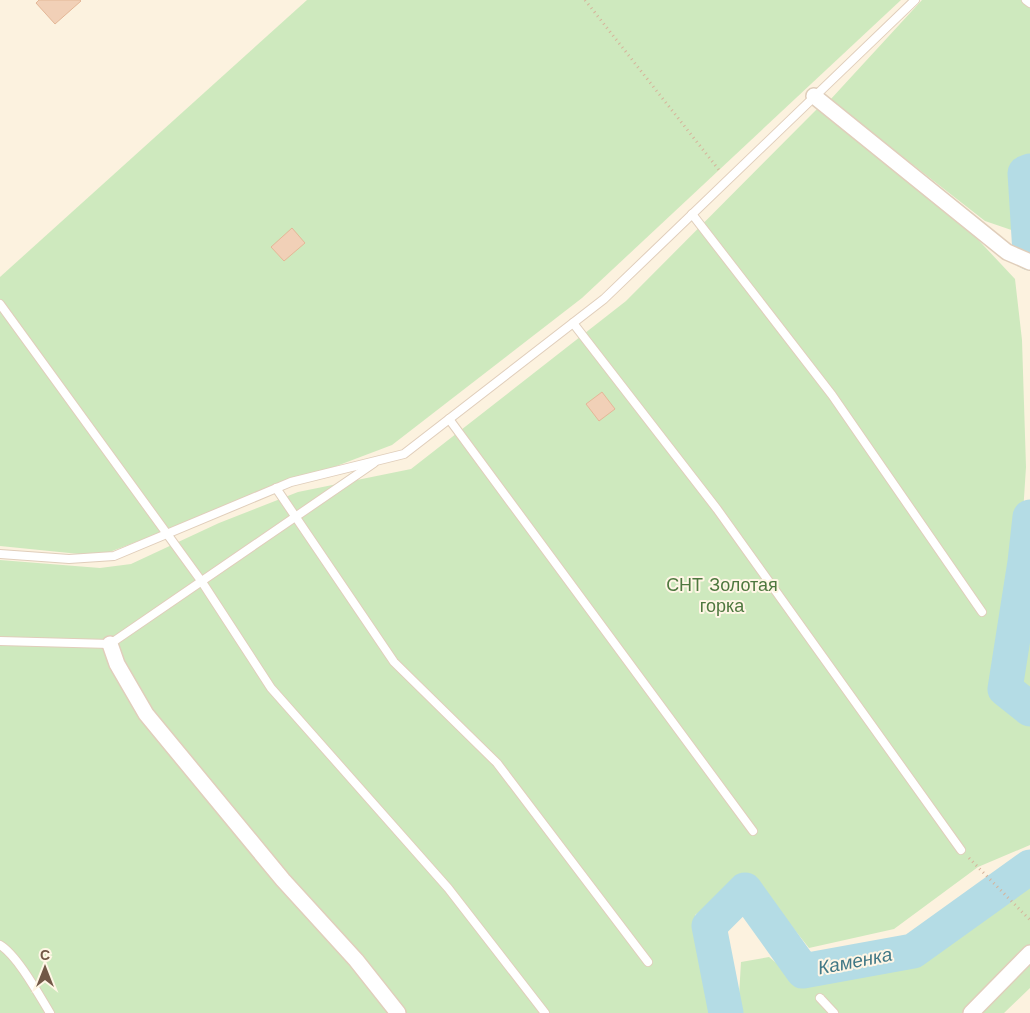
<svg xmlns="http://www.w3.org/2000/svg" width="1030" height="1013" viewBox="0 0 1030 1013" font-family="'Work Sans',sans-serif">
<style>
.green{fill:#cee9be}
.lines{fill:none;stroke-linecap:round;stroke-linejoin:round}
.river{stroke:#b4dce5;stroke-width:35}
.building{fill:#f1d0b7;stroke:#e4b797}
.service-casing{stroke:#e0cebb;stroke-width:10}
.minor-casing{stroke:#e0cebb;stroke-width:18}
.path{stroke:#d6b39b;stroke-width:3;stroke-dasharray:1 4;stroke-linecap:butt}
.service{stroke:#fff;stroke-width:8}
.minor{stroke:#fff;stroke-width:15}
.labels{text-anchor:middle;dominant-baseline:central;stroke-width:4;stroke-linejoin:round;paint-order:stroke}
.park-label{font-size:18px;fill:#4e783f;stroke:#fff6e5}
.water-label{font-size:19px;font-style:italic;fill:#417886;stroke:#fff6e5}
</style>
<rect width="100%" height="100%" fill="#fcf2df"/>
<g class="green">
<polygon points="307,0 901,0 582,298 392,445 99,556 0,546 0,277"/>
<polygon points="922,0 1030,0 1030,162 1019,166 1020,233 985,221 830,100"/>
<polygon points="817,109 970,231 1015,279 1022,340 1026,467 1020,560 999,689 1030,713 1030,845 978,867 894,929 809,948 756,881 732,888 695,915 710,1013 0,1013 0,560 100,568 131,564 219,523 298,492 411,469 626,301"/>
<polygon points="1030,571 1030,702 1010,687"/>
<polygon points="1030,879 1030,988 1004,1013 738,1013 741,962 769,957 806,987 908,967"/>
</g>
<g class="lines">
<g class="river">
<polyline points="1030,171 1025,173 1030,253"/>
<polyline points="1030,517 1025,562 1005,689 1030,709"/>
<polyline points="726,1013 709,926 745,890 803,971 913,951 1030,867"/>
</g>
</g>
<g class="building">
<polygon points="39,0 80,0 81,1 55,24 36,3"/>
<polygon points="292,228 305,243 284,261 271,247"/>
<polygon points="602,392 615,409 599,421 586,404"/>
</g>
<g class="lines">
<defs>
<g id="service">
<polyline points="1026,0 1030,3"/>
<polyline points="692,214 832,395 982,612"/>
<polyline points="0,304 202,582 271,688 448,888 545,1013"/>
<polyline points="573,323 717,509 961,850"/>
<polyline points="449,419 753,831"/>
<polyline points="276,488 394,662 497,763 648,962"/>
<polyline points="0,554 69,559 114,556 291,482 404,454 604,299 915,0"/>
<polyline points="0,641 110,644 374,463"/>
<path d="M0,945C17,955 39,995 50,1013"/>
<polyline points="820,998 834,1013"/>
</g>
<g id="minor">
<polyline points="814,96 1007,252 1030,262"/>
<polyline points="110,644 117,664 146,714 283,880 356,960 398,1013"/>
<polyline points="971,1013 1030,953"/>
</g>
</defs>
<use href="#service" class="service-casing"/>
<use href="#minor" class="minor-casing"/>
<g class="path">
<polyline points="585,0 719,170"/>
<polyline points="969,858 1030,920"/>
</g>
<use href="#service" class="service"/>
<use href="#minor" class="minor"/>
</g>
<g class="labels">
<g class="park-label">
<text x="722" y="584">СНТ Золотая<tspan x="722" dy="21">горка</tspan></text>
</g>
<g class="water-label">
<text transform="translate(855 961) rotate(-11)">Каменка</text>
</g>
</g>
<g transform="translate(45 968)" stroke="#fff6e5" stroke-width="4" paint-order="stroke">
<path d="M0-4L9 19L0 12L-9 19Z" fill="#725847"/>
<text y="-8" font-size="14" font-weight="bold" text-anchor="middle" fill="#725847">С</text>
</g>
</svg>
